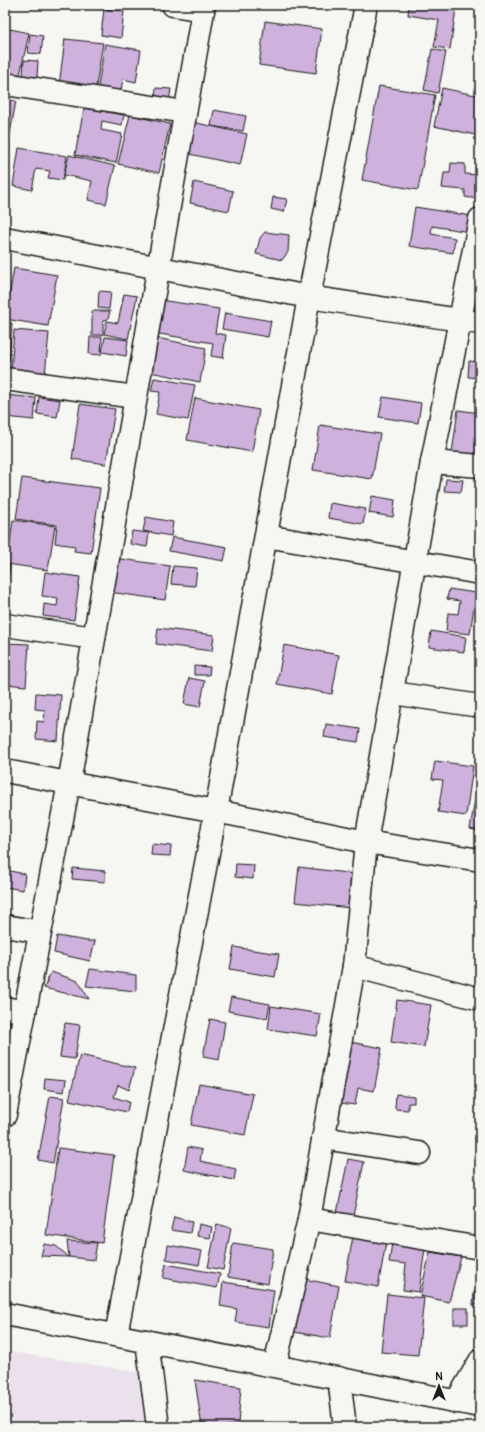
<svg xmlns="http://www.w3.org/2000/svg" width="485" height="1432" viewBox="0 0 485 1432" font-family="Pangolin,sans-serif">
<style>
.built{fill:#eae1ec}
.building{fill:#cfb1dd;stroke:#1c1c1c}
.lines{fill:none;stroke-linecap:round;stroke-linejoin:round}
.minor-casing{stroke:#1c1c1c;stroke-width:25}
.minor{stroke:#f6f6f2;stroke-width:22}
</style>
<rect width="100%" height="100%" fill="#f6f6f2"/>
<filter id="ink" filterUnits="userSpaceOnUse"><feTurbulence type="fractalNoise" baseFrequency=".025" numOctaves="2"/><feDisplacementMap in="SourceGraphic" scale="8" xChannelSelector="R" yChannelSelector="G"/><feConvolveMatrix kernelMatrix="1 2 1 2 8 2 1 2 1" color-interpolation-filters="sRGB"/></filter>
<g filter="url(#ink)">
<polygon class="built" points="5,1351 158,1375 158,1427 5,1427"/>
<g class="building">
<polygon points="5,5 11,5 6,26 5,26"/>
<polygon points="409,5 432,5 456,9 450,49 434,47 439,20 408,15"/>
<polygon points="104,9 124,11 121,38 101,35"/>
<polygon points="265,21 322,29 316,73 259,65"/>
<polygon points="5,28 29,33 19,79 5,76"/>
<polygon points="30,34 43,36 41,54 28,53"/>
<polygon points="65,39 103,43 95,92 59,86"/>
<polygon points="105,44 141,50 136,82 123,79 120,96 97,92"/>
<polygon points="432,49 446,52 438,93 424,90"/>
<polygon points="24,60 38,61 37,77 23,76"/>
<polygon points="379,86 435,95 418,190 362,180"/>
<polygon points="156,88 171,89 169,101 155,99"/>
<polygon points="442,88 480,96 480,136 434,126"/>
<polygon points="5,99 16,101 8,145 5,144"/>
<polygon points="84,108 124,115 122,125 102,121 101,130 122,134 116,163 75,155"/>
<polygon points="214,110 246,116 243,131 211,126"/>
<polygon points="130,115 170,124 159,173 118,164"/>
<polygon points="192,122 247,134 240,165 185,153"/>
<polygon points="19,148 67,156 63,180 48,178 50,171 36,169 32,190 13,186"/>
<polygon points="69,155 115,166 106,204 88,200 92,181 64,175"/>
<polygon points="451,163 465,164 465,174 480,175 478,199 465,197 465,190 442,188 444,173 450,173"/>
<polygon points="194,182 233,191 229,211 190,203"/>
<polygon points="273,197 287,199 284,212 271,209"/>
<polygon points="415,207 472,216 470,232 432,226 431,234 455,238 453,253 409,246"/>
<polygon points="265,232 289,235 288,252 282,260 256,254 260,238"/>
<polygon points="14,268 57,275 48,326 5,319"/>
<polygon points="5,273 8,274 5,292"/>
<polygon points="99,291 111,292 109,309 98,308"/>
<polygon points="124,294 137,296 128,339 104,334 107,321 118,323"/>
<polygon points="160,300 219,309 215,333 226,335 223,358 211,356 213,343 154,333"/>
<polygon points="92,311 110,311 108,319 103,321 103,335 92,335"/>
<polygon points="225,313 271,321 268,337 222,329"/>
<polygon points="5,323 12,323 9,361 5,361"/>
<polygon points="14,330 49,333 45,375 11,372"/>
<polygon points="90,337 102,337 101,355 89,354"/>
<polygon points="105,337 128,340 126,356 102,352"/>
<polygon points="152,337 206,348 200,382 145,371"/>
<polygon points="469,361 480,362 480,378 468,377"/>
<polygon points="154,378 195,385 188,420 156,414 160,392 151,391"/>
<polygon points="5,395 36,398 34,420 5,417"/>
<polygon points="39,397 60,400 57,417 37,414"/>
<polygon points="383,397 421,403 418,423 379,417"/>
<polygon points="195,398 259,410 252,452 187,440"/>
<polygon points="80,404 115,409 106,464 72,459"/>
<polygon points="458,410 480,413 480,457 452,453"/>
<polygon points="320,425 380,434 372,479 313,470"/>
<polygon points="22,478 100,488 91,553 74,551 75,546 55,543 57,525 16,519"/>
<polygon points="446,479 463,480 461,492 444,491"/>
<polygon points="372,496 395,500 393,517 369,513"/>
<polygon points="330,503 366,509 363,524 328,518"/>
<polygon points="146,517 173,522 171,536 143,531"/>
<polygon points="13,520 55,526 48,570 7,564"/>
<polygon points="132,531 149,533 147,547 130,544"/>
<polygon points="172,537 227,547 224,561 169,551"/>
<polygon points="114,558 170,566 165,600 109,592"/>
<polygon points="5,565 10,566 8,582 5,582"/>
<polygon points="173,566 197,568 195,586 171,584"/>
<polygon points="45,572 80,577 74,620 43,616 44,604 57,606 58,598 42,596"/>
<polygon points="449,589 476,593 470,634 446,631 448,613 458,614 460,601 447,599"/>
<polygon points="158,628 214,635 212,651 156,644"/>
<polygon points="431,631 466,637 464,652 429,647"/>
<polygon points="5,643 29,644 26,686 5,684"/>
<polygon points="284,645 339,655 332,694 277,684"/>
<polygon points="194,666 210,667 209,675 194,675"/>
<polygon points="189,678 205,681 200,707 184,704"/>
<polygon points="36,693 61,695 58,741 36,739 37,721 44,722 45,710 35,709"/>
<polygon points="326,724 360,729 358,742 324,737"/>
<polygon points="435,761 473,766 466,816 438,812 443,780 432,779"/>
<polygon points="480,769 480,831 470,829"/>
<polygon points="152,844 171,846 170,856 151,855"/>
<polygon points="236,864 254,865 253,879 235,877"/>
<polygon points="299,867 355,874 351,908 295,902"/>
<polygon points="73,868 105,871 105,882 72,879"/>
<polygon points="5,870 25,874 23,890 5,887"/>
<polygon points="57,936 87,941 95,941 90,961 54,953"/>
<polygon points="234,947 279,954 275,977 230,969"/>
<polygon points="90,969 136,975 136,991 86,986"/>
<polygon points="51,972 78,981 89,999 44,988"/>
<polygon points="231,997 270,1004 267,1018 228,1011"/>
<polygon points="397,1000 431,1005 424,1047 391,1042"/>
<polygon points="271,1006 321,1014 317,1036 268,1029"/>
<polygon points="210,1019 225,1022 219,1060 203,1057"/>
<polygon points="65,1023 80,1025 75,1059 60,1057"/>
<polygon points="345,1041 382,1048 374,1091 358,1088 355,1105 333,1102"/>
<polygon points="80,1055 135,1068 129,1090 118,1085 114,1097 129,1102 127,1112 69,1100"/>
<polygon points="45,1078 66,1080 64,1092 44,1089"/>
<polygon points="199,1084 253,1094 245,1135 191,1125"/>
<polygon points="396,1094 414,1096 414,1103 408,1103 408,1110 395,1109"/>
<polygon points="50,1096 64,1098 53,1163 38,1160"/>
<polygon points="188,1147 202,1150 200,1161 236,1169 234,1180 184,1170"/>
<polygon points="58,1148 114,1155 102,1243 46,1235"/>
<polygon points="480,1158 480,1181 477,1181"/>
<polygon points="348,1159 364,1162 353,1216 337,1213"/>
<polygon points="174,1217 192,1222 190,1233 171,1230"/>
<polygon points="199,1224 212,1227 210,1238 197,1236"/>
<polygon points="217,1224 231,1228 223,1270 208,1267"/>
<polygon points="353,1236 386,1242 378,1287 345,1281"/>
<polygon points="67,1241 97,1243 94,1260 69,1257"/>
<polygon points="233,1243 273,1249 268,1284 228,1277"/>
<polygon points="392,1243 425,1248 419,1292 403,1290 406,1264 389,1262"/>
<polygon points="44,1244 56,1246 69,1257 41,1256"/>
<polygon points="168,1245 202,1251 199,1265 166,1259"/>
<polygon points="430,1252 461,1257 449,1302 420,1296"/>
<polygon points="166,1264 220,1274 217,1288 163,1278"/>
<polygon points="304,1279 339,1286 330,1338 294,1332"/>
<polygon points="223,1282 274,1290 269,1327 235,1322 237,1309 220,1306"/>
<polygon points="474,1292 480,1292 480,1305 473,1305"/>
<polygon points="387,1294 424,1298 418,1355 381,1352"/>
<rect x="454" y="1308" width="14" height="16"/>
<polygon points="195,1380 241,1387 238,1424 222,1427 202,1427"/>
</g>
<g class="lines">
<defs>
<g id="minor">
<polyline points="173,5 203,10"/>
<polyline points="5,84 185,112"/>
<polyline points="5,238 309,297 480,323"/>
<polyline points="5,379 135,397"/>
<polyline points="432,462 480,466"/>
<polyline points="266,536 480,573"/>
<polyline points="5,625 94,638"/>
<polyline points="393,693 480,706"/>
<polyline points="5,771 216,811 366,842 480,860"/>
<polyline points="5,926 40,932"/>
<polyline points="354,966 480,999"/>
<polyline points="5,1008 25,1012"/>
<polyline points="5,1115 69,783 204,5"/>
<polyline points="323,1138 419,1153"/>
<polyline points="309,1219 480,1248"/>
<polyline points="5,1314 480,1406"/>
<polyline points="116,1335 216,811 309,297 366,5"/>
<polyline points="147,1341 158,1427"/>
<polyline points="275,1365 309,1219 354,966 366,842 432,462 480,219"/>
<polyline points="339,1378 345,1427"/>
<polyline points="456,1402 480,1361"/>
</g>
</defs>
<use href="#minor" class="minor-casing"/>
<use href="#minor" class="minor"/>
</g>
</g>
<rect width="485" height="1432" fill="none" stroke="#f6f6f2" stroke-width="20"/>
<rect x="10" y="10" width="465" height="1412" fill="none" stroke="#1c1c1c" stroke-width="1.5" filter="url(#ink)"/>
<g transform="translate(439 1386)" stroke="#f6f6f2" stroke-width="3" paint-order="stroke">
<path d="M0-3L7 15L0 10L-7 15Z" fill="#1c1c1c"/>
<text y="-6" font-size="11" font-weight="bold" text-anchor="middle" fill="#1c1c1c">N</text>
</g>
</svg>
